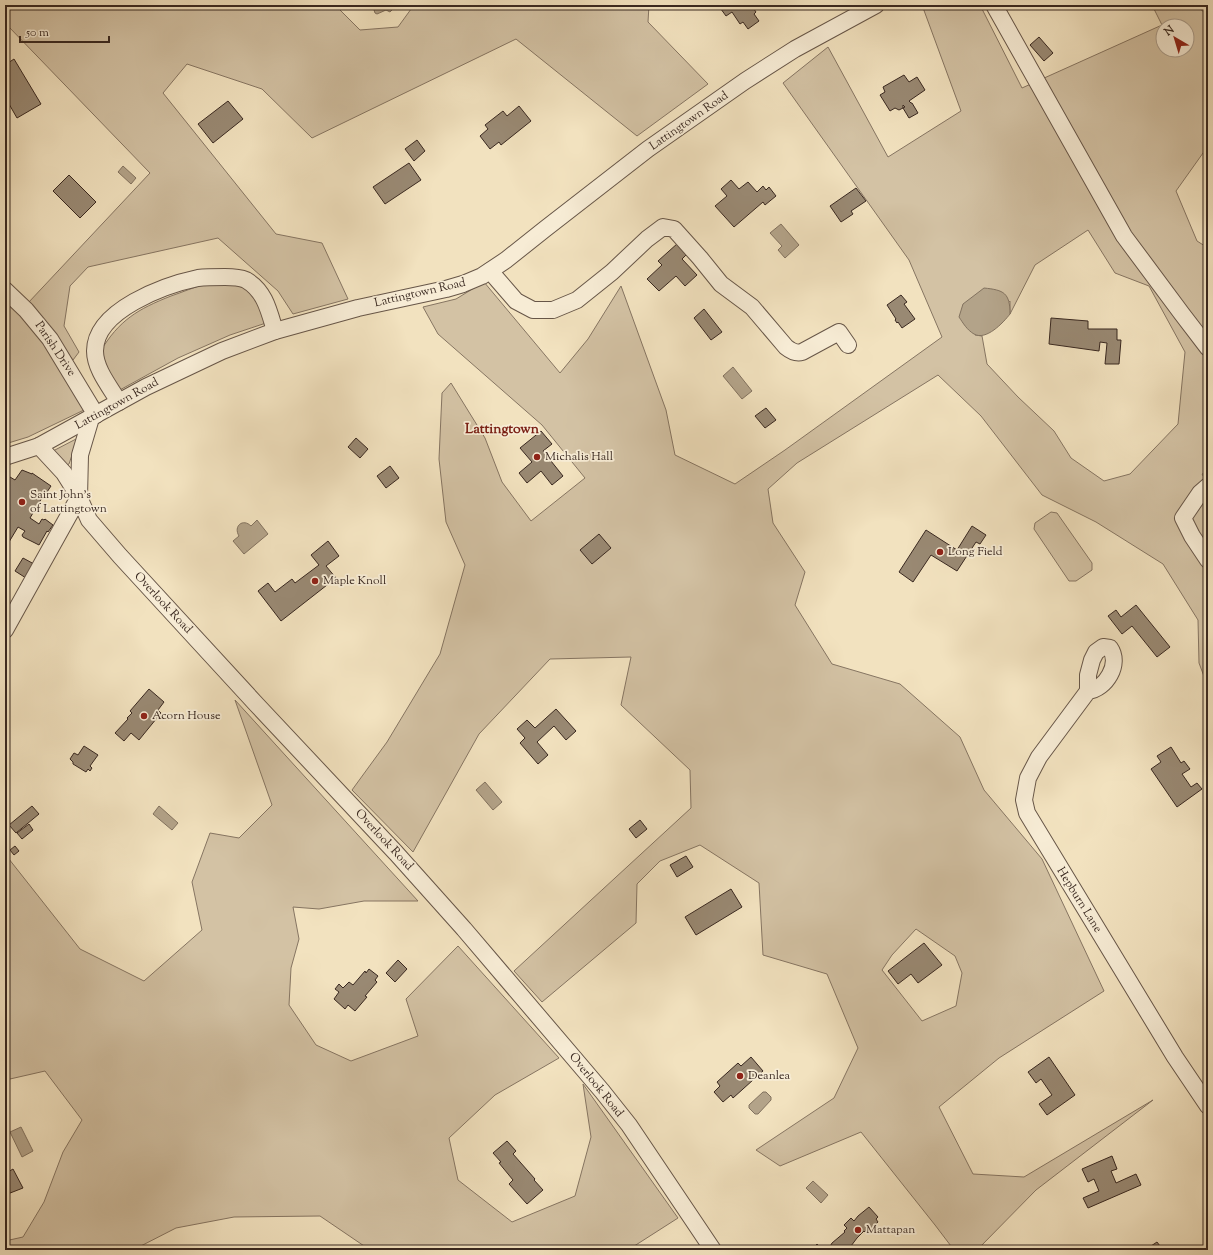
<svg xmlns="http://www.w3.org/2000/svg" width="1213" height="1255" viewBox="0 0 1213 1255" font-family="'Sorts Mill Goudy',serif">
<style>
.green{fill:#d3c2a4;stroke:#867562;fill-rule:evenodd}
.water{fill:#b3a389;stroke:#82725f}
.building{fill:#998973;stroke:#392820}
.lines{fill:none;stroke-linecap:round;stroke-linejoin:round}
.minor-casing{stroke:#675648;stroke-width:18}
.minor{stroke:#f7ecd5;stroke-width:16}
.poi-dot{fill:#8f2418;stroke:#f7ecd5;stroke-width:1.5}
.labels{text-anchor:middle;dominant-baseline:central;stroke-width:3.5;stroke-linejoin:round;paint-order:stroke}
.street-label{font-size:12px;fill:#392820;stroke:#f7ecd5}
.poi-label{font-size:12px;fill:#392820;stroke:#f7ecd5;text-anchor:start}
.quarter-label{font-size:14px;font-weight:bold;fill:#7a1f14;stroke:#f7ecd5}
</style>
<rect width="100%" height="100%" fill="#f2e2bf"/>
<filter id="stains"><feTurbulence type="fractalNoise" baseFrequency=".005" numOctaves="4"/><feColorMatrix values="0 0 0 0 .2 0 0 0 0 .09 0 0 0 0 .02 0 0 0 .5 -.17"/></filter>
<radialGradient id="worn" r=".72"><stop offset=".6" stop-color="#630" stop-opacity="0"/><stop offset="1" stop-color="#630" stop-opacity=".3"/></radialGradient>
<g class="green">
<polygon points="5,5 335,5 360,30 398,27 414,5 649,5 648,22 708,84 637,136 516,39 312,138 262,89 187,64 163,93 276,234 322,243 348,299 293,314 278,291 218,238 88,267 70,286 64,326 79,352 73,360 28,303 150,173 8,26 5,26"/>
<path d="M922,5H980L1022,88L1162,25L1152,5H1196L1208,16V146L1176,191L1197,241L1208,248V471L1202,474L1208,484V687L1199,663L1198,620L1163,564L1096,522L1042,495L981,416L938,375L797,463L768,489L773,523L805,572L795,605L832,664L900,684L960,737L984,790L1042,859L1104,991L999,1058L939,1107L973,1174L1024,1177L1153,1100L1036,1190L980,1247L982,1250H954L935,1225L861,1132L780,1166L756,1150L834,1098L858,1048L827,974L763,955L759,883L700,845L660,861L637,884L636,923L542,1002L514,971L691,808L690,770L621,705L631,657L550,659L479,734L413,852L352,790L387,742L440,654L465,565L446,522L439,459L442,393L451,383L485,438L502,482L531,521L585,478L542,425L438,334L423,307L456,299L484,282L560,373L588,339L621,286L666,410L675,455L735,484L785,450L942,337L909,260L783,83L828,47L888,157L961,111ZM1163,26H1187V50H1163ZM1088,230L1115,273L1149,286L1185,352L1178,424L1130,474L1104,481L1071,458L1054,431L1018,397L987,364L982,336L975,335L1010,301V314L1035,265ZM916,929L955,956L962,973L956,1006L922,1021L882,970L892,955Z"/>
<path d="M206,284H241L256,299L266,323L230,335L178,358L118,391L104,369L100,352C119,320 138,309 171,296C183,292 194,287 206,284Z"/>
<polygon points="5,298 20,314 50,352 84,410 28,437 5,444"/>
<polygon points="76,439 77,440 69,464 67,465 53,451"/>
<polygon points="1051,512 1057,513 1092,563 1092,570 1076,581 1069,581 1034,529 1035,523"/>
<polygon points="235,700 418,901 364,901 319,909 293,907 299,939 291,968 289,1005 316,1045 351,1061 418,1036 406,999 458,946 559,1058 495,1095 449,1138 458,1180 512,1222 575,1196 591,1137 583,1084 678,1218 628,1250 370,1250 320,1216 234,1217 176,1228 133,1250 5,1250 5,1241 23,1237 44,1202 63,1152 82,1120 45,1071 10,1079 5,1083 5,854 80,949 144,981 202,930 192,882 210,833 239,838 272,805"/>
</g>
<g class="water">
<polygon points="375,5 393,5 394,8 390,12 386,10 377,14 375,13 373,7"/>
<polygon points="123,166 136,178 131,184 118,172"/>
<polygon points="781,224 799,245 785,258 778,250 782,246 770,233"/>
<path d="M984,288C1004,290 1010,293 1010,314C1003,323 986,341 974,334C967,330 963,323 959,317L963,304Z"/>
<polygon points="733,367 752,391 742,399 723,376"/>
<path d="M257,520L268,534L244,554L233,541L239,536C233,526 243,518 251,526Z"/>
<polygon points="485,782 502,802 493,810 476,790"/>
<polygon points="159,806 178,823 172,830 153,814"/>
<polygon points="763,1092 766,1092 771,1097 771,1100 758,1114 755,1114 749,1108 749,1105"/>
<polygon points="21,1127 33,1151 22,1157 10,1132"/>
<polygon points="813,1181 828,1195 821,1203 806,1188"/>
</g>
<g class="building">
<polygon points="718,5 751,5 756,12 754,14 759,21 748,29 743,22 740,24 732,12 726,16"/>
<polygon points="1039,37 1053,53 1044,61 1030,45"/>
<polygon points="14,59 41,104 17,118 5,97 5,65"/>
<polygon points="904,75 909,82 917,77 925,90 909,101 911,103 912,103 918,113 909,118 903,108 905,107 903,105 903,108 899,110 895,108 890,111 880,95 885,92 883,87"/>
<polygon points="228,101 243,119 213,143 198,124"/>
<polygon points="519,106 531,121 501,145 499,142 490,149 480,136 488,129 485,125 503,111 507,116"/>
<polygon points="417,140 425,151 414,161 405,149"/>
<polygon points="409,163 421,180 385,204 373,187"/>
<polygon points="69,175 96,202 80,218 53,191"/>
<polygon points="731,180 739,189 748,182 757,192 763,186 766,190 769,187 776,196 765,205 763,202 734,227 715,206 727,196 721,189"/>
<polygon points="856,188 866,201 851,211 853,214 841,222 830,206"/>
<polygon points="678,243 687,254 682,259 697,275 685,286 676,276 659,291 647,279 662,265 658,261"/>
<polygon points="901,295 907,302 904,304 915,319 902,328 898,322 897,323 895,320 896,319 887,305"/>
<polygon points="704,309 722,332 711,340 694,318"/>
<polygon points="1051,318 1088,321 1088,329 1117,329 1117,340 1121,340 1119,364 1105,364 1107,343 1100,342 1099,351 1049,344"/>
<polygon points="766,408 776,420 765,428 755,416"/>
<polygon points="541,431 552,444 543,451 563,476 552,485 541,471 527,483 519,473 532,462 520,448"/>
<polygon points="356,438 368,449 360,458 348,447"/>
<polygon points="390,466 399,478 386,488 377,476"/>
<polygon points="22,470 32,474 32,473 51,486 47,492 46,491 30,518 39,524 42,519 44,520 45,519 53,525 48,532 47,531 39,545 23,537 22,535 25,531 18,527 6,547 5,474 15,480"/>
<polygon points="972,526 986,535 980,544 976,542 957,571 931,555 913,582 899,572 926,530 957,550"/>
<polygon points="599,534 611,548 592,564 580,550"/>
<polygon points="328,541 339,556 326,566 336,578 281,621 258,591 268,583 275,592 292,579 295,583 319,565 311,555"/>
<polygon points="23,558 34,564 26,578 15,571"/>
<polygon points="1136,605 1170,647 1157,657 1132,626 1122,634 1108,616 1116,610 1121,617"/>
<polygon points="149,689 164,702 158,710 161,713 139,740 131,733 124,741 115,733 128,719 127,718 132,713 130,711"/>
<polygon points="556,709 576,731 566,740 554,726 537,742 548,755 538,764 520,743 525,738 517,729 527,720 535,728"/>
<polygon points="84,746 98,755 90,766 92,768 90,771 88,769 86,772 73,764 73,762 70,759 74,753 78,755"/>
<polygon points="1171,747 1181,763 1184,761 1190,769 1182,774 1191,787 1197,783 1202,789 1177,807 1151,769 1161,762 1157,756"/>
<polygon points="32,806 39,814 16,833 9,825"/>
<polygon points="640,820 647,829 636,838 629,829"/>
<polygon points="29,824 33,830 22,839 17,833"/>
<polygon points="15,846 19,851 14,855 10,850"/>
<polygon points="686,856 693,867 677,877 670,865"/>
<polygon points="731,889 742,907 696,935 685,917"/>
<polygon points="924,943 942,965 918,983 911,974 898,984 888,971"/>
<polygon points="398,960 407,969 395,982 386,973"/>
<polygon points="369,969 378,976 375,980 377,982 365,996 367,997 355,1011 348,1005 345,1009 334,999 339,992 335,989 339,984 343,988 349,982 353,985 365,971 366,973"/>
<polygon points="751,1057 763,1071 733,1098 731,1095 723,1102 714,1092 720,1086 717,1082 738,1063 741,1066"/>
<polygon points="1049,1057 1075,1095 1047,1115 1039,1104 1052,1095 1041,1079 1036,1083 1028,1072"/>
<polygon points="507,1141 516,1151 513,1154 535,1179 534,1180 543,1190 527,1204 509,1184 513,1180 499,1163 501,1162 493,1153"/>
<polygon points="1112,1156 1117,1169 1111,1171 1116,1183 1136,1174 1141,1185 1088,1208 1083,1198 1099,1191 1094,1179 1088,1182 1082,1169"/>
<polygon points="13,1169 23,1188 5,1195 5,1172 7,1170 8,1172"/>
<polygon points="869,1207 878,1217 876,1219 878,1222 866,1233 864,1231 857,1238 851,1246 855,1250 828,1250 832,1243 845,1232 844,1231 847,1228 844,1225 851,1218 854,1221 858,1216"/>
<polygon points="1157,1242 1163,1250 1145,1250"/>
<polygon points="817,1244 823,1250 811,1250"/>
</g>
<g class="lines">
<defs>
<g id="minor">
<polyline points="994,5 1124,236 1182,314 1208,348"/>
<path d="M490,271L516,301L533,310H553L577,300L612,272L647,239L663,227L674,229L700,258L721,284L752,307L786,347C791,351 796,354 802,352L839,332L848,345"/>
<polyline points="5,290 26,310 50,339 96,415"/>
<path d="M119,402C110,387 95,369 95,351C95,310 165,285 198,278C206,277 216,277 225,277C232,277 239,277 246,280C265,291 269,311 275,331"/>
<polyline points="39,446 64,473 79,497 89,520 120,556 257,705 396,853 464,929 602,1091 629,1125 713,1250"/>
<polyline points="5,457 39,446 146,387 222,351 275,331 358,308 446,289 463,284 482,276 506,260 545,229 648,149 745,81 795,49 876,5"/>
<polyline points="1208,486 1200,493 1183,518 1192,536 1208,560"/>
<polyline points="5,630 79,497 80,455 91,418"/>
<path d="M1088,691C1106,689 1121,664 1110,648L1103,647L1096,652L1092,660L1088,675V691L1039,757L1028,778L1024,800L1027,813L1175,1057L1208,1106"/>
</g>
</defs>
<use href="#minor" class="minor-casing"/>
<use href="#minor" class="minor"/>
</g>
<g class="poi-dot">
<circle cx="537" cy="457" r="4"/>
<circle cx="22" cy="502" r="4"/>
<circle cx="940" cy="552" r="4"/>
<circle cx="315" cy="581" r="4"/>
<circle cx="144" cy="716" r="4"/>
<circle cx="740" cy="1076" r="4"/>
<circle cx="858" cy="1230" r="4"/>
</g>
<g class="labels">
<g class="street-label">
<text transform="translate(689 121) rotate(-35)">Lattingtown Road</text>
<text transform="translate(420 293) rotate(-13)">Lattingtown Road</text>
<text transform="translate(55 349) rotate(56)">Parish Drive</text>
<text transform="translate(117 404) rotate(-29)">Lattingtown Road</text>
<text transform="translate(163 603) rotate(47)">Overlook Road</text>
<text transform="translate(384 840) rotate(47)">Overlook Road</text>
<text transform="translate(1079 900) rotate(58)">Hepburn Lane</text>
<text transform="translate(596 1085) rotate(51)">Overlook Road</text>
</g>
<g class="poi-label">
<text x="545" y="457">Michalis Hall</text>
<text x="30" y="495">Saint John's<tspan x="30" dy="14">of Lattingtown</tspan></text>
<text x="948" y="552">Long Field</text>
<text x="323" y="581">Maple Knoll</text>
<text x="152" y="716">Acorn House</text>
<text x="748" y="1076">Deanlea</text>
<text x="866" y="1230">Mattapan</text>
</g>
<g class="quarter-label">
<text x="502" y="430">Lattingtown</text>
</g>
</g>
<rect width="1213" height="1255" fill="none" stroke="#f2e2bf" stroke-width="20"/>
<rect x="6" y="6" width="1201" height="1243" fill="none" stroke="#392820" stroke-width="2"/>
<rect x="10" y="10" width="1193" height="1235" fill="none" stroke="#392820"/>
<g transform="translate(1175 38) rotate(322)"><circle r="19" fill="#f7ecd5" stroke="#ab9e8d"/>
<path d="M0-3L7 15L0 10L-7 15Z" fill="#8f2418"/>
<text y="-6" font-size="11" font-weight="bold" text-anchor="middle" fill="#392820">N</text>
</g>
<path d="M20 36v6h89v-6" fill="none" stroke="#392820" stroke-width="2"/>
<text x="26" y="36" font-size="12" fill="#392820" stroke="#f7ecd5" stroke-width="3" paint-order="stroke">50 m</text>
<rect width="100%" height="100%" filter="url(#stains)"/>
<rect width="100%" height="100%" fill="url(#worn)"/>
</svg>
